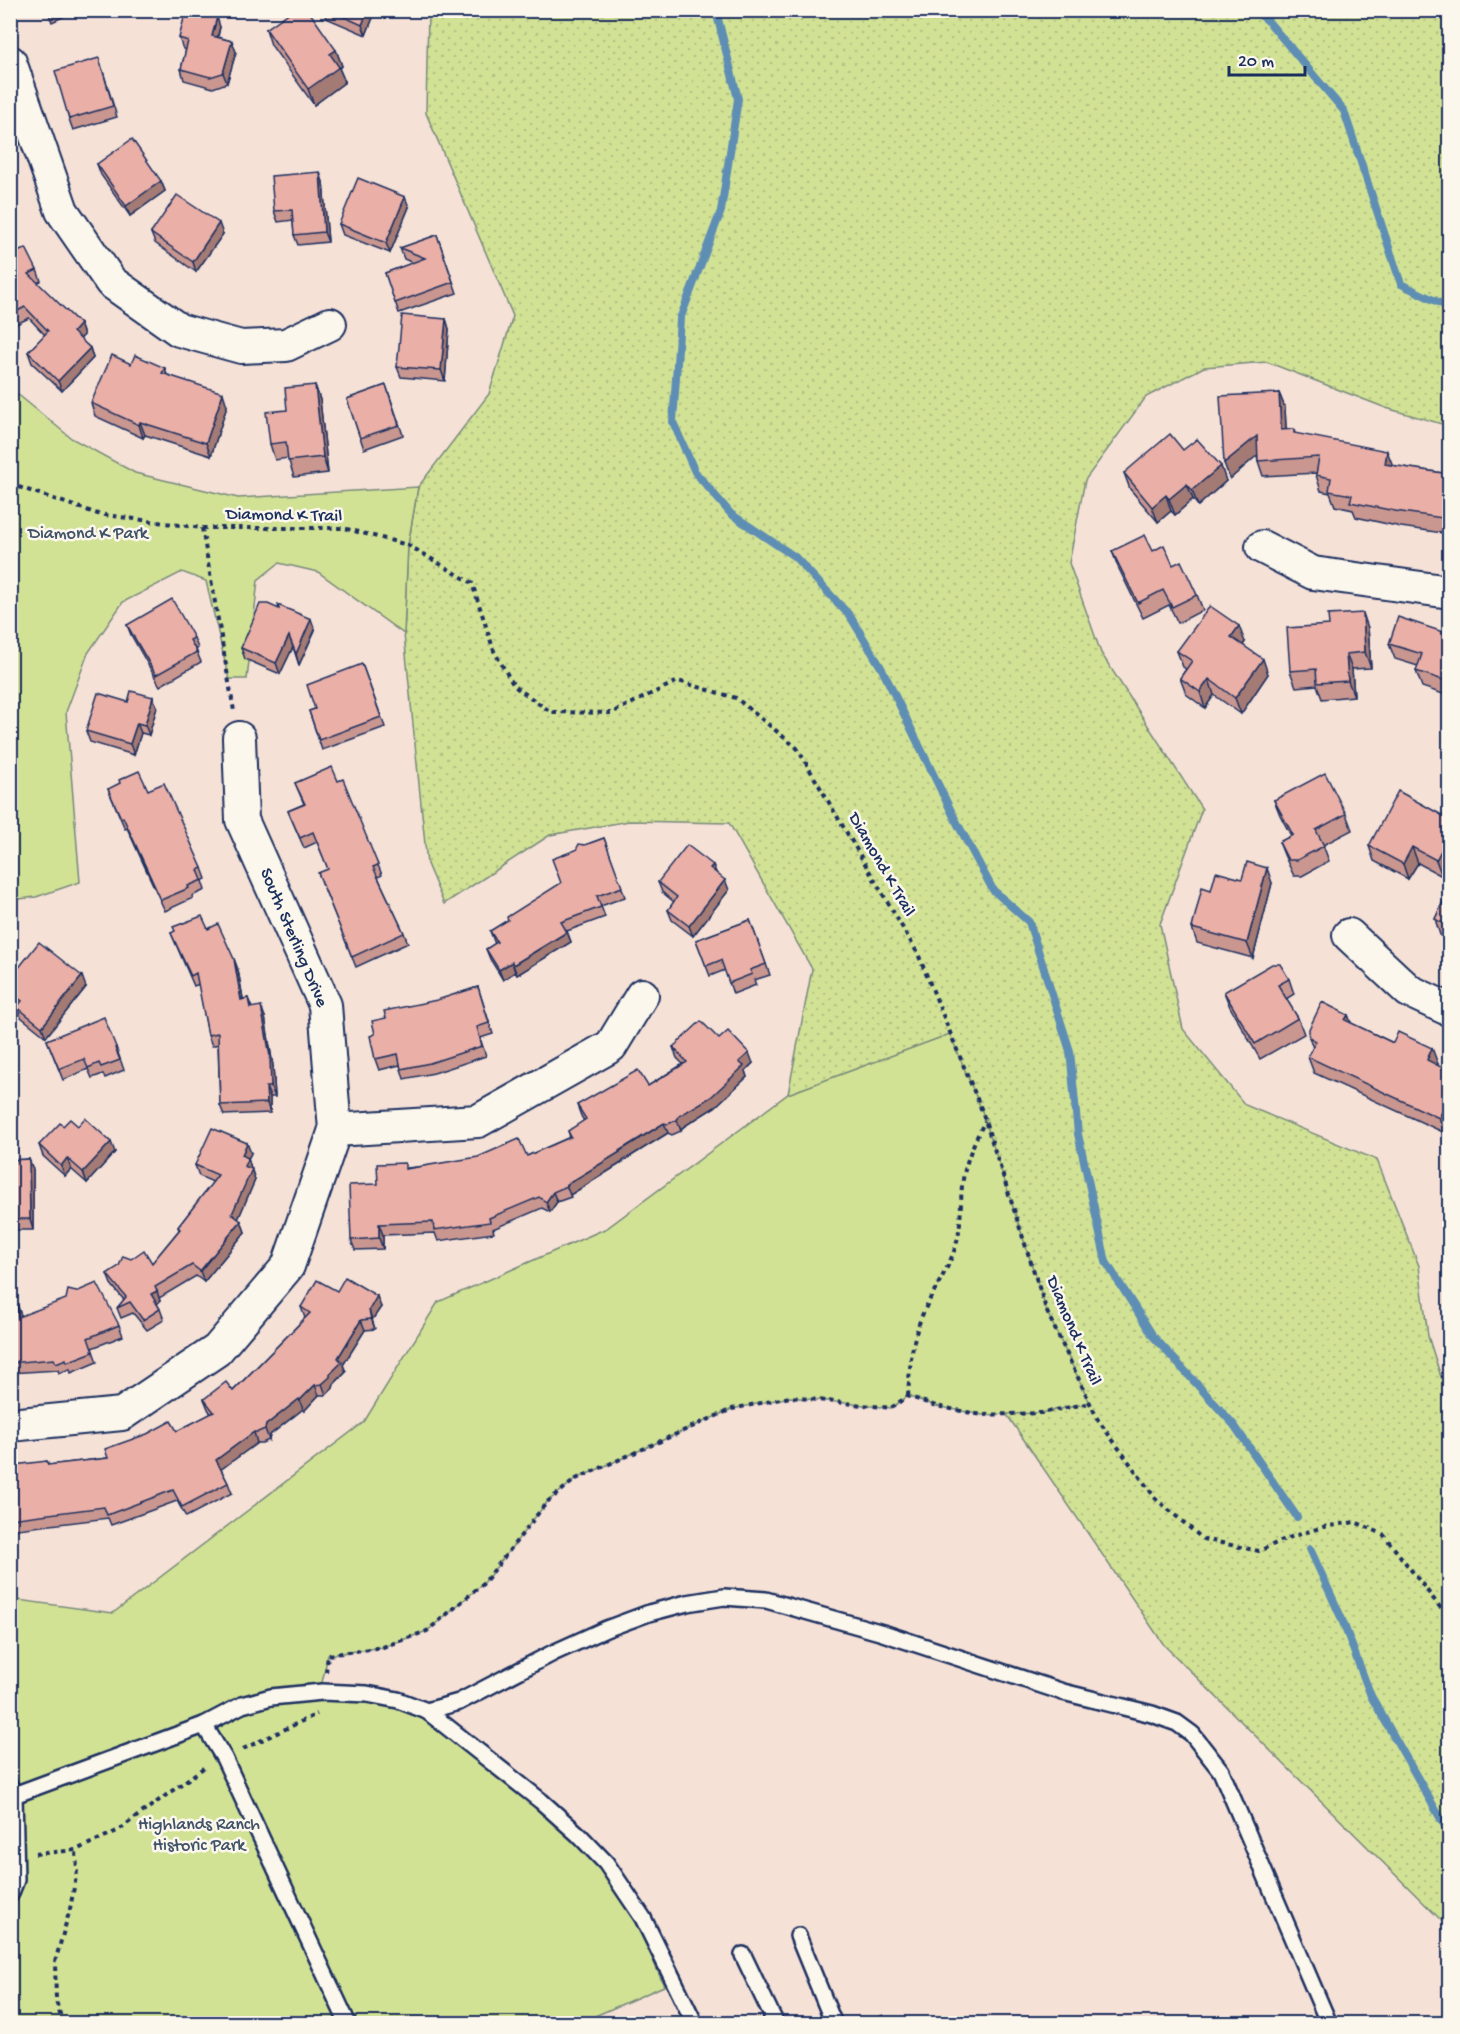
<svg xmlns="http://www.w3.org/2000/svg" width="1460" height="2034" viewBox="0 0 1460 2034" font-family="'Gochi Hand',sans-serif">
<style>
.grass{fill:url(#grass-dots);stroke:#76887a;stroke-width:1.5}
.park{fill:#d2e295;stroke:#76887a;stroke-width:1.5}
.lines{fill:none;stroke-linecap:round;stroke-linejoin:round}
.stream{stroke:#5f8eb4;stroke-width:8}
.lane-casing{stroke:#1b2f5e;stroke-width:20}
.street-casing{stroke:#1b2f5e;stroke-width:36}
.path{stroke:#1b2f5e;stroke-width:4;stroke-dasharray:4.5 4.5;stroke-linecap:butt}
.lane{stroke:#fbf7ec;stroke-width:15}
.street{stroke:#fbf7ec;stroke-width:32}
.wall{fill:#c99690;stroke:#1b2f5e;stroke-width:1.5}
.shaded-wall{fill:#a47a75;stroke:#1b2f5e;stroke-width:1.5}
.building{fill:#eaafa7;stroke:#1b2f5e;stroke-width:1.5}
.labels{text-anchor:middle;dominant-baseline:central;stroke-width:5;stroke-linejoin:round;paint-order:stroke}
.street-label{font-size:18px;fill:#1b2f5e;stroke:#fbf7ec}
.park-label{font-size:18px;fill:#405369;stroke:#fbf7ec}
</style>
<defs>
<pattern id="grass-dots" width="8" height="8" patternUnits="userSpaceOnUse" patternTransform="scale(1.5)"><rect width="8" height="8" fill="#d2e295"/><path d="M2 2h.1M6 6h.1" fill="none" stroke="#b4c283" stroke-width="1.8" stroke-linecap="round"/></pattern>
</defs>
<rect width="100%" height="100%" fill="#f6e1d7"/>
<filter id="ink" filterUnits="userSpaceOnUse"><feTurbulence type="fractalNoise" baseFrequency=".0167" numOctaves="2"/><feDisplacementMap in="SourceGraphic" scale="12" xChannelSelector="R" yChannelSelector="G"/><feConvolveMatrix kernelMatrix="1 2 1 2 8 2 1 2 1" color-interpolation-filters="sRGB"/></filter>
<g filter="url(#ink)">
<polygon class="grass" points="428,11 1449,11 1449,426 1386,408 1267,362 1204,367 1146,397 1085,480 1069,563 1101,653 1202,809 1160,924 1183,1029 1245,1105 1377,1160 1419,1266 1428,1336 1450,1405 1449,1928 1164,1645 788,1094 812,969 729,823 629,821 550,835 444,904 427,864 404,634 408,545 418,487 489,394 513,316 426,113"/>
<g class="park">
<polygon points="10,388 71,438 135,473 238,498 418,487 408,545 404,634 318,572 279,563 258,580 247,679 229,679 206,581 182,572 123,602 88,653 66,712 80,882 36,897 11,900"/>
<polygon points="950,1034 982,1111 1047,1312 1090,1403 1041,1413 982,1415 936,1406 908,1396 891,1408 790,1397 732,1409 576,1479 547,1502 484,1583 427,1631 383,1647 328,1655 320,1692 427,1711 591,1856 628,1901 664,1986 579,2023 11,2024 11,1599 113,1613 364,1422 438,1302 607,1228 788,1094"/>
</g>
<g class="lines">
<g class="stream">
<polyline points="718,10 718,19 738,99 721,211 680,319 673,422 695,472 731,514 795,557 850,616 882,669 955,819 993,890 1029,922 1070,1051 1078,1134 1106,1262 1153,1336 1234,1425 1297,1517"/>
<polyline points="1254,10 1267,20 1344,111 1401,284 1450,308"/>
<polyline points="1310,1549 1341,1617 1371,1696 1450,1835"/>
</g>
<defs>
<g id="lane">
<polyline points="427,1711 541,1801 579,1835 606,1863 643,1918 695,2024"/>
<polyline points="204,1725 224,1758 348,2024"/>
<polyline points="10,1786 14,1795 204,1725 242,1705 271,1697 322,1692 367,1694 398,1700 427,1711 459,1702 553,1653 606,1629 649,1613 687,1603 724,1597 766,1600 883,1633 1063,1692 1152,1714 1177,1723 1192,1734 1221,1771 1329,2024"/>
<polyline points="10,1895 16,1880 14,1795"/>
<polyline points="798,1936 834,2024"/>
<polyline points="743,1955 776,2024"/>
</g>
<g id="street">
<polyline points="10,62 62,211 111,282 179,330 241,347 286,345 330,324"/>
<polyline points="1262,547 1313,573 1450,592"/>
<polyline points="1349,935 1409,991 1450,1010"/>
<polyline points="335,1130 478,1121 611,1046 642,995"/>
<polyline points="10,1425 122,1414 217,1350 288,1266 335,1130 325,1005 242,820 239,738"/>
</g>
</defs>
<use href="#lane" class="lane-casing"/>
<use href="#street" class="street-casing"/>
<g class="path">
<polyline points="10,484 98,514 202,528 343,528 408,545 472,583 494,651 514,686 551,712 611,713 678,681 736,698 797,748 918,954 982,1111 1047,1312 1098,1420 1156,1499 1203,1539 1259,1551 1285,1539 1323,1527 1355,1522 1383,1534 1450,1620"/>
<polyline points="202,528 234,711"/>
<path d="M908,1396C910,1366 911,1340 924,1311C934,1289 949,1269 956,1245C962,1223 960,1207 962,1186C965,1161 974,1142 985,1121"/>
<polyline points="326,1672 328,1655 383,1647 427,1631 484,1583 547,1502 576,1479 732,1409 790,1397 891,1408 908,1396 936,1406 982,1415 1041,1413 1090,1403"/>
<polyline points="243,1749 317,1714"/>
<polyline points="35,1854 76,1850 117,1831 206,1766"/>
<polyline points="63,2024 56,2001 55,1962 70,1909 77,1871 76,1850"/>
</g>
<use href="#lane" class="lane"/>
<use href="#street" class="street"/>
</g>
<g class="wall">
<polygon points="47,10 78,10 52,22"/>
<polygon points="323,10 376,10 366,35 326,18"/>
<polygon points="220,27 218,37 232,41 236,52 227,83 213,88 184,80 181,69 186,50 183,49 179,38"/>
<polygon points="266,29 336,50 342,66 339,68 345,82 314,105 271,45"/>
<polygon points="102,68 117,117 73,130 69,119"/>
<polygon points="97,164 161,181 165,191 130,216 101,175"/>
<polygon points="323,182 328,242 298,245 294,235 293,220 278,222 274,211"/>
<polygon points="409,207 390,253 343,235 339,224"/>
<polygon points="151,233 223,234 196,272 155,243"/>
<polygon points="437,235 457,293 399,313 385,273 413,263 404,259 400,248"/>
<polygon points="10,240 16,253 37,270 41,281 37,283 80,324 84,335 80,339 90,348 93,358 62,391 32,363 28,352 45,335 29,318 10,327"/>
<polygon points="446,319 449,329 445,381 401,377 397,367"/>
<polygon points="131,364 165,368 167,375 227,406 211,456 145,435 143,438 95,416 91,403"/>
<polygon points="315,385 320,400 328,473 294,477 288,458 275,460 270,444 287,410"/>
<polygon points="386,385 403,435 364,449 347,399"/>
<polygon points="1279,393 1285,408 1286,430 1294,429 1295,434 1393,466 1449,474 1449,534 1401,527 1356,517 1353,510 1335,506 1330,493 1321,491 1316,475 1316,473 1263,476 1258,461 1257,455 1230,479"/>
<polygon points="1183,450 1226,481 1198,506 1193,499 1175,515 1171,511 1158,522 1130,489 1124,473"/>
<polygon points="1112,551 1153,551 1173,565 1197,595 1203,610 1178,623 1169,605 1143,618 1118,567"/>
<polygon points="279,609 315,630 299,665 293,647 280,674 245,659 241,648"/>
<polygon points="127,625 194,638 198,648 196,650 201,662 160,686 131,635"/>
<polygon points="1368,628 1371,668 1352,669 1354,696 1322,699 1317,685 1296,687 1290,671"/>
<polygon points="1449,634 1449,696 1422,687 1416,671 1418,666 1395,659 1389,644"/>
<polygon points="1245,642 1243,645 1268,674 1241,714 1214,695 1205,708 1186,694 1180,678 1186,669 1183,667 1177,651"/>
<polygon points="362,664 385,727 322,750 309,711 315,709"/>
<polygon points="153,697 157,707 149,735 141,733 134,755 90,742 86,731 128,702"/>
<polygon points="338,781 378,865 382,875 378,877 404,933 408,943 356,967 322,883 328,869 317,842 304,848 288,811 304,804 295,783"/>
<polygon points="108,789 148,790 202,868 206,879 202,881 205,890 192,896 193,898 165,911 127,828 125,829"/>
<polygon points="1274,800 1346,814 1352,830 1323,845 1329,861 1302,876 1294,876 1285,857 1279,842 1291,836 1280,815"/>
<polygon points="1449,819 1442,876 1418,863 1408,879 1374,861 1369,846"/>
<polygon points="604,838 625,897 601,906 605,917 567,931 571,942 517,975 515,972 503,980 490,959 486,949 495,944 490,931 508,920 561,883 576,850 585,845"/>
<polygon points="713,865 716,873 729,890 693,936 672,920 668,910 674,902 662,892 658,882"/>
<polygon points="1242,879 1272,883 1253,958 1197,943 1192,928 1211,890"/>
<polygon points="1449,889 1449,939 1440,935 1435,919"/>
<polygon points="750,920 770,975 754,980 756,985 733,994 725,970 710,976 696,940"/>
<polygon points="208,929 234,959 238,970 243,999 248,998 252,1008 265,1017 273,1066 275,1097 270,1097 270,1113 224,1115 220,1105 218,1044 212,1046 208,1035 199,984 194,986 171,933"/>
<polygon points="10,979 86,987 46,1037 21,1017 17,1007 18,1006 10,1000"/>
<polygon points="1289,979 1294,994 1286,999 1298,1018 1304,1034 1260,1059 1230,1007 1224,992"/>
<polygon points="478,987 493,1034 480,1038 486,1056 434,1073 404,1079 400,1065 379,1070 375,1059 375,1034 386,1018"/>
<polygon points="1348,1015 1351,1023 1438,1064 1437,1065 1445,1133 1314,1073 1308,1057 1313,1048 1309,1037"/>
<polygon points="719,1039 753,1063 745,1071 747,1077 715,1107 683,1127 681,1131 672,1135 668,1133 623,1161 623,1162 570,1195 571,1197 557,1202 550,1212 542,1208 493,1229 494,1233 438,1241 435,1233 383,1235 383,1249 355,1250 351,1240 407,1168 527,1156 570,1137 568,1131 584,1121 581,1116 577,1105 648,1086 683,1064 677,1058 673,1047"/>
<polygon points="47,1040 116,1047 124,1070 105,1078 103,1074 92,1078 88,1069 63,1080"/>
<polygon points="63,1126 78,1126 115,1152 87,1183 71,1169 65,1176 43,1156 39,1145"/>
<polygon points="251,1153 248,1159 255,1180 238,1219 241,1221 245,1232 204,1282 196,1276 159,1298 160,1301 157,1304 160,1309 164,1320 147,1330 133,1313 121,1318 117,1308 124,1300 111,1284 107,1274 131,1259 152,1263 179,1230 178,1227 213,1182 199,1176 195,1165"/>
<polygon points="29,1159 33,1170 33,1230 10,1230 10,1160"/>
<polygon points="337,1291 381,1307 372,1320 375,1329 365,1330 343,1365 346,1372 334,1384 333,1388 326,1395 319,1395 304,1411 303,1409 270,1435 269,1440 262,1443 257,1443 221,1469 228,1483 232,1493 186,1517 177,1501 111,1525 108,1518 10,1530 10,1468 15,1468 47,1461 49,1465 108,1458 177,1431 211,1414 208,1409 204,1399 233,1391 305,1318 301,1307"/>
<polygon points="10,1305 21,1315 21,1316 119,1325 123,1336 92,1348 97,1362 71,1373 70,1369 59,1373 58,1370 10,1373"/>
</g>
<g class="shaded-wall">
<polygon points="368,10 376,10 366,35 362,25"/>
<polygon points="217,17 220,27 215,46 212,36"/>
<polygon points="232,41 236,52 227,83 223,73"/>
<polygon points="336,50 342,66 339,68 345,82 314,105 308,89 330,54"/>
<polygon points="320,172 323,182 328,242 324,232"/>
<polygon points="161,181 165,191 130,216 126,206"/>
<polygon points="405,197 409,207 390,253 386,243"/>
<polygon points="219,223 223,234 196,272 193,262"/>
<polygon points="446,319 449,329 445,381 441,370"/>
<polygon points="80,324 84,335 77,342 73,332"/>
<polygon points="90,348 93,358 62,391 58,381"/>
<polygon points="315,385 320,400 328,473 323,457"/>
<polygon points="223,393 227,406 211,456 206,443"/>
<polygon points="1279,393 1285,408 1287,446 1281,430"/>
<polygon points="140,422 145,435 143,438 139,425"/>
<polygon points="1257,436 1262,451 1230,479 1224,463"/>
<polygon points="1387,451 1393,466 1385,464"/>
<polygon points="1221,466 1226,481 1198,506 1192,490"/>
<polygon points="1187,484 1193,499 1175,515 1169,499"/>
<polygon points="1166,495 1171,511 1158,522 1152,507"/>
<polygon points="1363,613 1368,628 1371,668 1365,652"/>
<polygon points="311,619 315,630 299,665 296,654"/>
<polygon points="1239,626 1245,642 1237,652 1231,637"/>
<polygon points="289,636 293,647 280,674 276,663"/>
<polygon points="1346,654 1352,669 1354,696 1348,681"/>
<polygon points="1263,659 1268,674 1241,714 1235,698"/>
<polygon points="1209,679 1214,695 1205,708 1200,692"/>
<polygon points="153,697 157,707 149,735 145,725"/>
<polygon points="137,723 141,733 134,755 130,744"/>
<polygon points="1449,835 1449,861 1442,876 1436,860"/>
<polygon points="1412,847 1418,863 1408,879 1403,864"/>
<polygon points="713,865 717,875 710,868"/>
<polygon points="1267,868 1272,883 1253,958 1247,943"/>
<polygon points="725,880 729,890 693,936 689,926"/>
<polygon points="567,932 571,942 517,975 513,965"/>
<polygon points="234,959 238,970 245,1010 241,1000"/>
<polygon points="512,962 515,972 503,980 499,970"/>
<polygon points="82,976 86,987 46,1037 42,1027"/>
<polygon points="261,1006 265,1017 273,1066 275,1097 271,1087"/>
<polygon points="1348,1015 1354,1030 1345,1020"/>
<polygon points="1432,1048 1438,1064 1432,1076 1427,1060"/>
<polygon points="749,1053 753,1063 745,1071 747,1077 715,1107 683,1127 681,1131 677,1120 679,1116"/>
<polygon points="266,1087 270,1097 270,1113 267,1103"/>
<polygon points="1449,1097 1449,1124 1445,1133 1439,1118"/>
<polygon points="664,1123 668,1133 623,1161 623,1162 570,1195 566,1185"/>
<polygon points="111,1142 115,1152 87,1183 83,1172"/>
<polygon points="247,1143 251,1153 248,1159 255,1180 236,1224 232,1214 242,1155"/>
<polygon points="67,1158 71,1169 65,1176 61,1166"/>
<polygon points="29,1159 33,1170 33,1230 30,1219"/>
<polygon points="553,1192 557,1202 550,1212 546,1202"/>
<polygon points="241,1221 245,1232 204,1282 200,1271"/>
<polygon points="379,1224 383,1235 383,1249 379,1238"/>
<polygon points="157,1291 160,1301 155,1305 151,1294"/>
<polygon points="377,1296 381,1307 372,1320 375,1329 369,1310"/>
<polygon points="17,1304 21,1315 22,1328 18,1317"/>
<polygon points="361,1320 365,1330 343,1365 346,1372 334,1384 333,1388 326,1395 322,1384 330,1374 338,1358"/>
<polygon points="315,1385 319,1395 304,1411 300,1400"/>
<polygon points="299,1399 303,1409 270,1435 269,1440 265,1429 266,1425"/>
<polygon points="254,1432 257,1443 220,1470 216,1460"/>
</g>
<g class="building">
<polygon points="186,10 192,10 217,17 212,36 232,41 223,73 210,77 181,69 188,41 179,38"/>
<polygon points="293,10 308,10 336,50 330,54 339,67 308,89 266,29"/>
<polygon points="329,10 368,10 362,25"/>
<polygon points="99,58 113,106 69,119 55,71"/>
<polygon points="132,139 161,181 126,206 97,164"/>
<polygon points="320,172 324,232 294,235 292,210 274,211 271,176"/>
<polygon points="358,178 405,197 386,243 339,224"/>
<polygon points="177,195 219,223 193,262 151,233"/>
<polygon points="437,235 453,282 395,303 385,273 425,258 400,248"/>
<polygon points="10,240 16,253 26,248 37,270 29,274 80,324 73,332 90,348 58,381 28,352 48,331 25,307 10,315"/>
<polygon points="402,315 446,319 441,370 397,367"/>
<polygon points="112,355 131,364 135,355 165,368 162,373 223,393 206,443 140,422 139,425 91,403"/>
<polygon points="315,385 323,457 288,461 286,442 270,444 266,412 287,410 285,388"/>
<polygon points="386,385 399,425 360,438 347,399"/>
<polygon points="1279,393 1281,430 1294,429 1294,433 1387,451 1385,464 1449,474 1449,519 1395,511 1350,502 1352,495 1329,491 1331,478 1316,475 1319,457 1258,461 1257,436 1224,463 1220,396"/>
<polygon points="1170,434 1183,450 1197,439 1221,466 1192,490 1187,484 1169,499 1166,495 1152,507 1124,473"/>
<polygon points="1145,535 1153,551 1164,545 1173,565 1181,561 1197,595 1172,607 1163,590 1138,603 1112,551"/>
<polygon points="172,599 194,638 190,640 197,652 156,675 127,625"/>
<polygon points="260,604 268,604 279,609 278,605 311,619 296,654 289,636 276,663 241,648"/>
<polygon points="1210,606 1239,626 1231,637 1263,659 1235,698 1209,679 1200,692 1180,678 1192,661 1177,651"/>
<polygon points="1363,613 1365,652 1346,654 1348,681 1317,683 1316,669 1290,671 1287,628 1329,625 1328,615"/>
<polygon points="1398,617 1449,634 1449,682 1416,671 1422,654 1389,644"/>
<polygon points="362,664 381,717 319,740 309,711 315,709 307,685"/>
<polygon points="131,691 153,697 145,725 137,723 130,744 86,731 98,693 128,702"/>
<polygon points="332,767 338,781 343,779 378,865 373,867 404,933 352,957 318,873 328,869 313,832 300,838 288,811 305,804 295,783"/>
<polygon points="139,771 148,790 164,783 202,868 198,870 202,880 188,886 189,888 161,900 123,817 121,818 108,789 120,783 119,780"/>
<polygon points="1325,773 1346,814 1316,830 1324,846 1297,860 1288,860 1279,842 1293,835 1274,800"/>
<polygon points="1398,791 1449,819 1449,835 1436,860 1412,847 1403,864 1369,846"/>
<polygon points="604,838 622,887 597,896 601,907 561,922 567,932 513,965 512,962 499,970 486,949 497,942 490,931 508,920 507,917 561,883 552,859 576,850 579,844 585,845"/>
<polygon points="687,845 713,865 710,868 725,880 689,926 668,910 677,897 658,882"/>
<polygon points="1247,862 1267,868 1247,943 1192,928 1202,887 1211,890 1216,872 1242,879"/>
<polygon points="1449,889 1449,927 1435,919"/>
<polygon points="202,916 208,929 218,924 234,959 241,1000 248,998 250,1008 261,1006 270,1056 271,1087 266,1087 267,1103 220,1105 218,1033 208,1035 196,973 191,976 171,933 175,931 173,927"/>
<polygon points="750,920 766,964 750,970 752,974 729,983 721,960 706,966 696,940"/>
<polygon points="39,942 82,976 42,1027 17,1007 22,1001 10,992 10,979"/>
<polygon points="1272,964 1280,964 1289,979 1278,985 1298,1018 1255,1044 1224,992"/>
<polygon points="478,987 489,1023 477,1027 482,1046 430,1063 401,1069 398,1054 375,1059 370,1036 375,1034 372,1021 386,1018 384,1011 437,1000"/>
<polygon points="1322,1002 1348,1015 1345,1020 1393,1043 1398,1032 1432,1048 1427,1060 1449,1071 1449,1097 1439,1118 1308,1057 1316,1041 1309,1037 1309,1029"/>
<polygon points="104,1017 116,1047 115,1048 120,1060 101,1067 99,1063 88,1068 84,1059 59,1069 47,1040"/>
<polygon points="701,1021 719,1039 728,1031 749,1053 739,1062 744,1066 711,1097 679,1116 677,1120 668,1124 664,1123 619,1151 620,1152 566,1185 567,1186 553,1192 546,1202 539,1197 489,1218 490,1222 434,1230 433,1222 379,1224 379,1238 351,1240 349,1185 378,1184 377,1164 405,1163 405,1169 478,1157 519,1139 527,1156 571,1137 568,1131 586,1119 577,1105 638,1070 648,1086 687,1062 673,1047"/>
<polygon points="85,1118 111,1142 83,1172 67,1158 61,1166 39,1145 60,1123 63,1126 70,1119 78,1126"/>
<polygon points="212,1128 247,1143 242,1155 248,1158 244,1166 252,1169 232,1214 241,1221 200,1271 192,1265 155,1287 157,1291 151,1294 160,1309 143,1320 130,1302 117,1308 126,1297 107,1274 119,1266 123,1256 131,1259 144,1250 152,1263 180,1229 178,1227 218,1175 195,1165"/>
<polygon points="29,1159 30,1219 10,1219 10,1160"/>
<polygon points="345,1277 377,1296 369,1310 371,1319 361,1320 338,1358 342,1362 330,1374 330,1377 322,1384 315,1385 300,1400 299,1399 266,1425 265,1429 258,1432 254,1432 216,1460 228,1483 182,1507 173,1490 107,1515 104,1507 10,1519 10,1468 15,1468 14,1465 47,1461 48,1465 108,1458 105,1449 147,1434 171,1421 177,1431 214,1412 204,1399 226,1382 233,1391 310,1313 301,1307 317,1280 337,1291"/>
<polygon points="97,1283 119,1325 88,1338 93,1352 67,1362 66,1359 56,1363 54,1359 10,1363 10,1305 17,1304 18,1317 66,1299 68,1290 76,1292"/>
<polygon points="883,2015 887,2024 865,2024"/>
</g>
</g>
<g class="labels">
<g class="street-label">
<text transform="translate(284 516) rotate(1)">Diamond K Trail</text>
<text transform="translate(881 865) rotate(60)">Diamond K Trail</text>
<text transform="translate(293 938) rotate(67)">South Sterling Drive</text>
<text transform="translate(1073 1331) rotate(67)">Diamond K Trail</text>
</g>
<g class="park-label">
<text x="88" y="534">Diamond K Park</text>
<text x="199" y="1825">Highlands Ranch<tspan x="199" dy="21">Historic Park</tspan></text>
</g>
</g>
<rect width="1460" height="2034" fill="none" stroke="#fbf7ec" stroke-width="36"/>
<rect x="18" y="18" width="1424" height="1998" fill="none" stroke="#1b2f5e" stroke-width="2" filter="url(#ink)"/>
<path d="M1229 66v9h76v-9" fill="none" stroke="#1b2f5e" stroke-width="3"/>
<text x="1238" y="66" font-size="18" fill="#1b2f5e" stroke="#fbf7ec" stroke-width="4.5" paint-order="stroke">20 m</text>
</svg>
